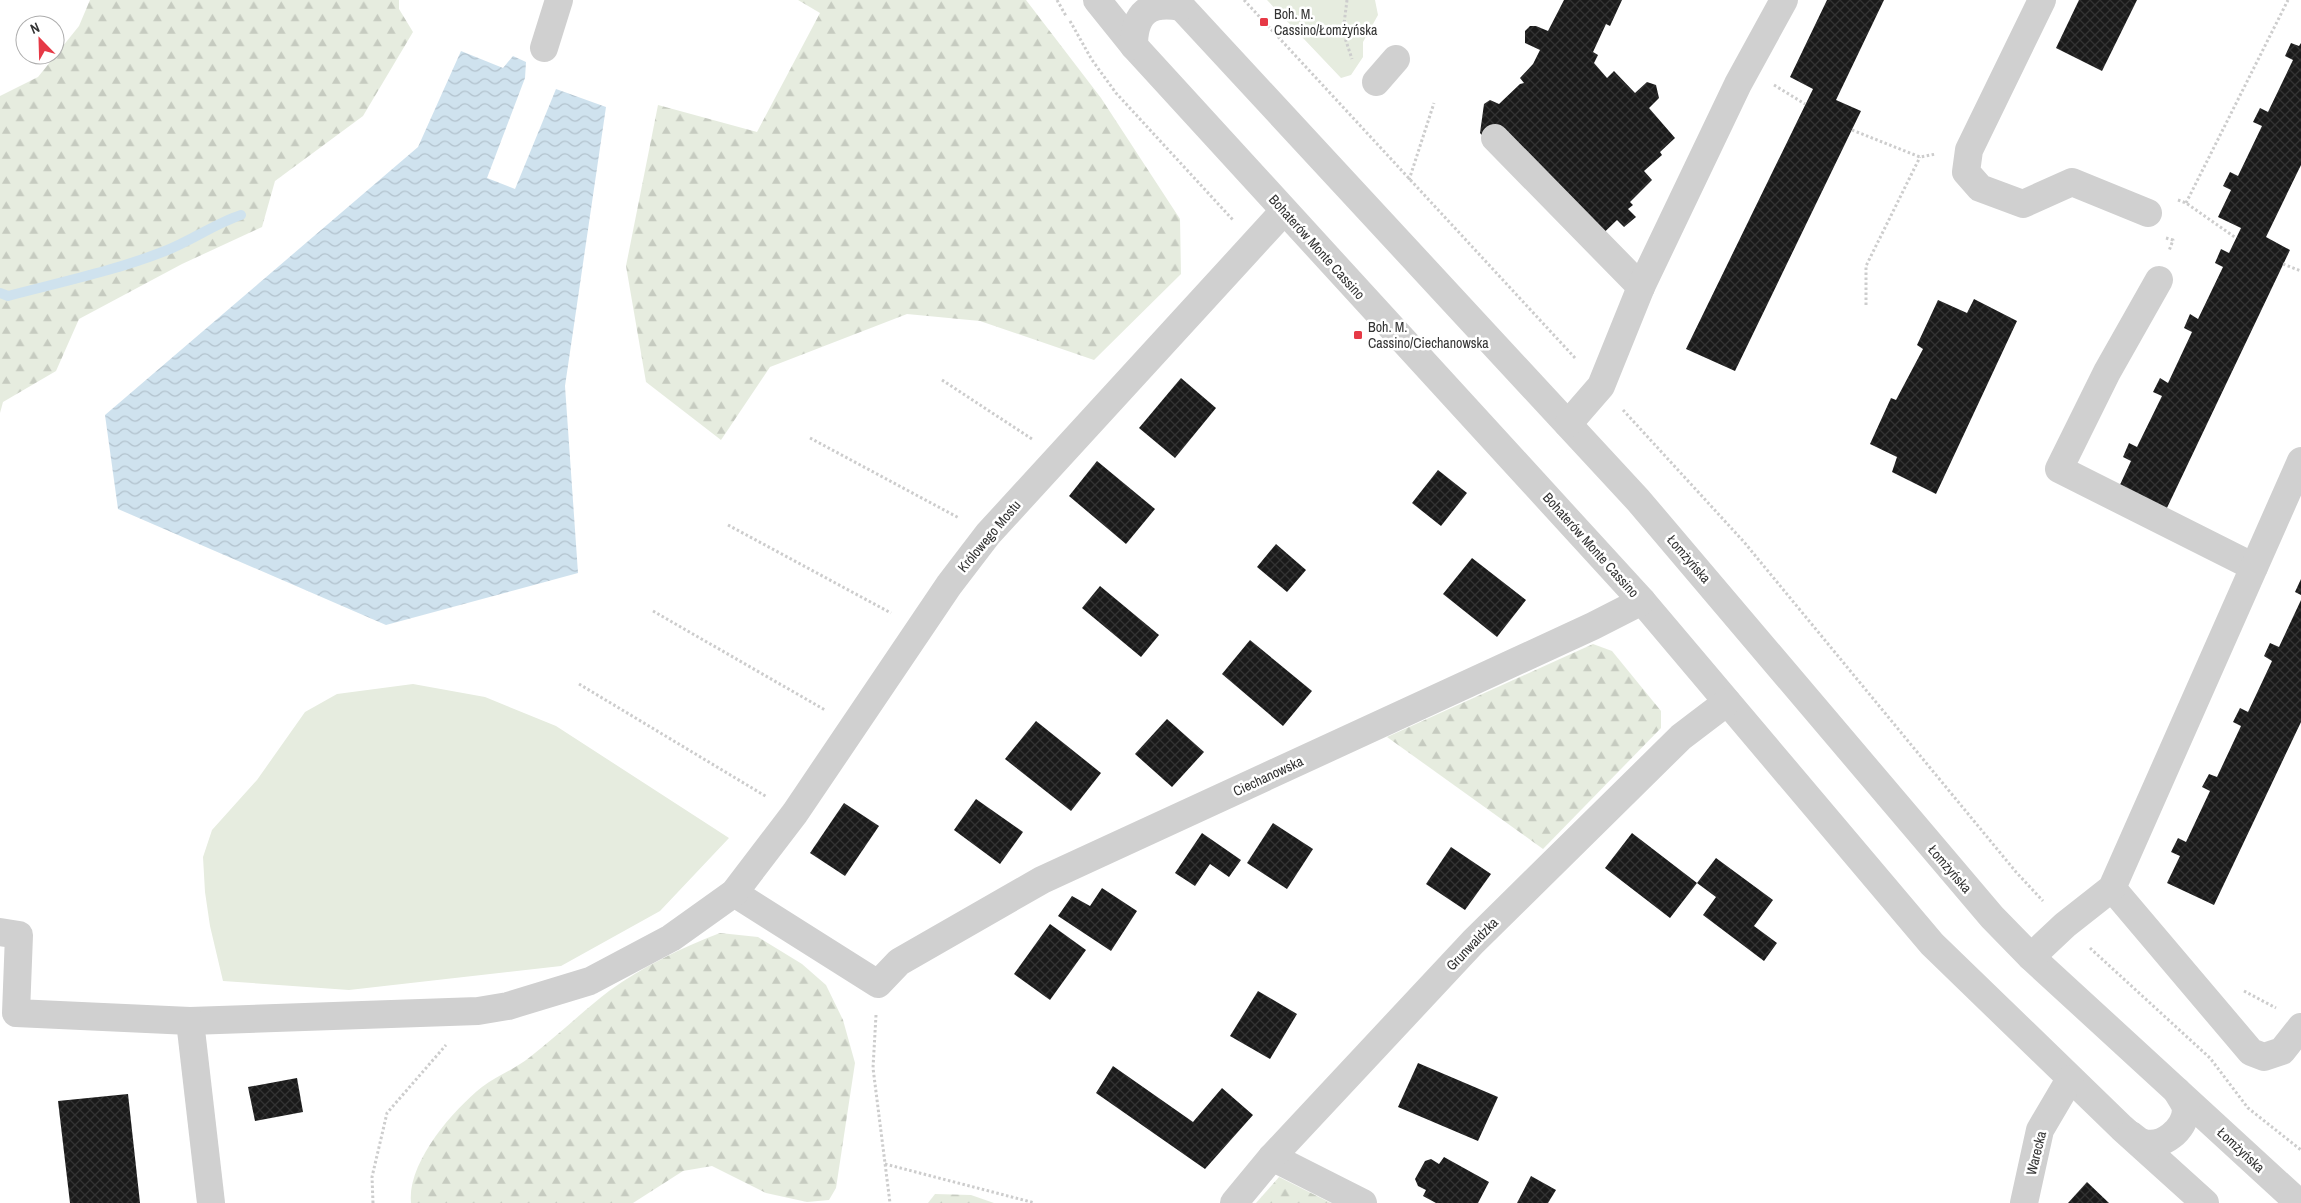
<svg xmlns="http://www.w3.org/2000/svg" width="2301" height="1203" viewBox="0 0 2301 1203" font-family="'Archivo Narrow',sans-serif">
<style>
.grass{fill:#e6ecdf}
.forest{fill:url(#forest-firs)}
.water{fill:url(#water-waves)}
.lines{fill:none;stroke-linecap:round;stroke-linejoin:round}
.stream{stroke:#cfe2ee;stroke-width:10}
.building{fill:url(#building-cross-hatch)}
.path{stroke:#cdcdcd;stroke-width:3;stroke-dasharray:2.5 2.5;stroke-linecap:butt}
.minor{stroke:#d0d0d0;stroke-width:28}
.poi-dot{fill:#e63946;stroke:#fff;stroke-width:2}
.labels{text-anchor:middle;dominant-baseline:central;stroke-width:5;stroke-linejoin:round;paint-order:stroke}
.poi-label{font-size:14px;fill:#333;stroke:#fff;text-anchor:start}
.street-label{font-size:14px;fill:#333;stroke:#fff}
</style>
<defs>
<pattern id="forest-firs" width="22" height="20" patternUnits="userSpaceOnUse" patternTransform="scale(1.25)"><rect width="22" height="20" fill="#e6ecdf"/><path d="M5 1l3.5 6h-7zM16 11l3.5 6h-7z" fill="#c6cbc0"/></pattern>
<pattern id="water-waves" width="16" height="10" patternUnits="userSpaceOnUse" patternTransform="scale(1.25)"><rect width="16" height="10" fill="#cfe2ee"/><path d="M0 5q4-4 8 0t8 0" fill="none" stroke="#b2c2cd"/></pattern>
<pattern id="building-cross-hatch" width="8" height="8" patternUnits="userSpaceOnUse" patternTransform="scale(1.25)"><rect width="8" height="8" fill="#1a1a1a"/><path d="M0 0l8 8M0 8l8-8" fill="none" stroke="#333"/></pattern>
</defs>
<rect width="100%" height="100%" fill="#fff"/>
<g class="grass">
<polygon points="1267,0 1375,0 1378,15 1363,42 1363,57 1351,75 1341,78"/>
<polygon points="413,684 485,697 556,726 729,838 660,911 561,966 349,990 223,981 210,926 205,892 203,857 212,830 257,780 305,712 337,694"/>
</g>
<g class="forest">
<polygon points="90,0 399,0 399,9 413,32 363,116 275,181 262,227 182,264 79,319 56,371 3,402 0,413 0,96 38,77 79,26"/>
<polygon points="798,0 1026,0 1101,98 1180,219 1181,274 1094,360 980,321 907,314 770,367 721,440 646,382 626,266 658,105 757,132 820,13"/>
<polygon points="1593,644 1612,651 1661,711 1661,728 1543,849 1387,737"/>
<path d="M720,933L758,937L802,964L826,985L843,1020L855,1063L836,1188L829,1200L807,1202L766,1193L712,1166L683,1171L633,1203H411C407,1163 452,1111 482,1087C497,1076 515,1069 530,1057C557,1036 582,1012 609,991C642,967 681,948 720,933Z"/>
<polygon points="1279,1177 1331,1203 1256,1203"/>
<polygon points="935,1194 971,1195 994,1203 928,1203"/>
</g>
<polygon class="water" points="461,51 503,68 513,56 526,62 525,78 487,178 515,189 556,89 606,107 565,386 578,573 386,625 118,509 105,415 418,147"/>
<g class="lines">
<path class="stream" d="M0,293L8,296C61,282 114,271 165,251C191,241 214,224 241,215"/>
</g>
<g class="building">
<polygon points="1564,0 1622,0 1610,26 1606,24 1593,52 1598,55 1594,63 1607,78 1614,71 1635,93 1647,82 1656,85 1659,98 1649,108 1675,138 1660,152 1662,155 1644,171 1652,180 1630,202 1633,205 1628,209 1636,217 1624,227 1617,220 1586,250 1480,133 1484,104 1490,100 1499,104 1520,84 1524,83 1520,78 1533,64 1540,50 1525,43 1525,31 1530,26 1536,26 1548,31"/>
<polygon points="1827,0 1884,0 1836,100 1861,111 1735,371 1686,349 1813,89 1790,77"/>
<polygon points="2079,0 2137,0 2102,71 2056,48"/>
<polygon points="2291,43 2299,46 2301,43 2301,165 2266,237 2290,250 2165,512 2118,489 2131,461 2123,457 2129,443 2137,447 2162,396 2153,392 2160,378 2168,383 2192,332 2184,328 2190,314 2198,319 2223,267 2215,263 2221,249 2229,253 2241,228 2218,217 2231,190 2223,186 2230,172 2238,176 2262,126 2253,122 2260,108 2268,112 2293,60 2285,56"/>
<polygon points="1974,299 2017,321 1936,494 1892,472 1897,457 1870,444 1891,398 1896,400 1923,349 1917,345 1938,300 1967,313"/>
<polygon points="1181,378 1216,408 1175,458 1139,428"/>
<polygon points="1097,461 1155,509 1126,544 1069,496"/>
<polygon points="1438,470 1467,493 1441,526 1412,503"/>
<polygon points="1276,544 1306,570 1287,592 1257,567"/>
<polygon points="1472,558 1526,600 1497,637 1443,594"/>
<polygon points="2301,579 2301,595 2295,592"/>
<polygon points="1100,586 1159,635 1141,657 1082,608"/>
<polygon points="2301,600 2301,722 2214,905 2167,883 2180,856 2171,852 2178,838 2186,842 2210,791 2202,787 2209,774 2217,777 2241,726 2233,722 2240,708 2248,712 2272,661 2264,656 2270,643 2279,647"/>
<polygon points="1250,640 1312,691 1283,726 1222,674"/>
<polygon points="1167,719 1204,752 1172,787 1135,754"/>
<polygon points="1036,721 1101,773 1071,811 1005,759"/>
<polygon points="976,799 1023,832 1000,864 954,830"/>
<polygon points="844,803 879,826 845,876 810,853"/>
<polygon points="1273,823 1313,849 1287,889 1247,863"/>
<polygon points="1202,833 1241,860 1229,877 1210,864 1195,886 1175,873"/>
<polygon points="1632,833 1697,883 1716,858 1773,900 1754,926 1777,943 1764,961 1703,915 1716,897 1697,883 1670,918 1605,868"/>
<polygon points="1451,847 1491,874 1465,910 1426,884"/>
<polygon points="1102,888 1137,911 1111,951 1058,916 1072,896 1090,906"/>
<polygon points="1050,924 1086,950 1050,1000 1014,974"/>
<polygon points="1258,991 1297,1014 1270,1059 1230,1036"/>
<polygon points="1418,1063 1498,1097 1478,1141 1398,1107"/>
<polygon points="1113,1066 1193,1122 1222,1088 1253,1115 1205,1169 1096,1093"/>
<polygon points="297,1078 303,1112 255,1121 248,1087"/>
<polygon points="128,1094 140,1203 70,1203 58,1101"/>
<polygon points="1444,1157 1489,1182 1478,1203 1436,1203 1423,1196 1426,1190 1418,1186 1415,1179 1425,1161 1431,1159 1439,1164"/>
<polygon points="1531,1176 1556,1190 1548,1203 1517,1203"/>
<polygon points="2087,1182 2109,1203 2068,1203"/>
</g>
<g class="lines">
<g class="path">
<polyline points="1057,0 1066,16"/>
<polyline points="1244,0 1576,359"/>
<polyline points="1347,0 1343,32 1352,59"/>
<polyline points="1070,21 1092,60 1116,93 1233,220"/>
<polyline points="1774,85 1805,104"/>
<polyline points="1852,130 1920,157 1936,154"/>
<polyline points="1409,180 1434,103"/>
<polyline points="2178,200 2186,203 2236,238"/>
<polyline points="2186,203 2288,0"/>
<polyline points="2166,238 2173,240 2169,251"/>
<polyline points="2283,264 2301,271"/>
<polyline points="1866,305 1866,266 1920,157"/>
<polyline points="942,380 1032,439"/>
<polyline points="1623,410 1744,542 2016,872 2043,901"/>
<polyline points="810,438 959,518"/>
<polyline points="728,525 891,613"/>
<polyline points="653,611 825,710"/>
<polyline points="579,684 767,797"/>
<polyline points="2090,948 2210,1058 2248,1108 2301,1150"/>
<polyline points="2244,991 2276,1008"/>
<polyline points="876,1015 873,1068 890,1203"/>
<polyline points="885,1164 1035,1203"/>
<polyline points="373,1203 372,1177 387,1113 446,1045"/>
</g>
<g class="minor">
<polyline points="1097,0 1134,46 1642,601 1932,944 2122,1128 2205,1203"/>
<polyline points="1175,0 1638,500 1992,917 2031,957 2299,1203"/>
<polyline points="2042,0 1969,150 1966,172 1980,188 2023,204 2072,182 2148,213"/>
<path d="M1134,46C1134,13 1149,1 1181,7"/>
<polyline points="544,48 559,0"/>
<polyline points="1376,82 1396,59"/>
<polyline points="1495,138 1641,287"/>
<polyline points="2159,280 2107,372 2059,469 2254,567"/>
<polyline points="1568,424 1601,386 1641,287 1738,84 1784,0"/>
<polyline points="2112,888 2251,1052 2264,1057 2282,1051 2301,1027"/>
<polyline points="734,893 878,984 899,962 1042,880 1593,626 1642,601"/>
<polyline points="0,932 19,935 16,1013 190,1021 478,1011 508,1006 590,981 671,938 734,893 795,813 949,585 988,534 1284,211"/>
<polyline points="2031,957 2065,925 2112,888 2301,461"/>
<polyline points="190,1021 211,1203"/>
<path d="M2131,1135C2134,1137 2138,1141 2141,1142C2161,1150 2186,1129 2186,1109C2185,1103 2179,1096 2177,1091"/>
<polyline points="1272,1157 1363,1203"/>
<polyline points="1234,1203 1272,1157 1473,942 1681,737 1727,702"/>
<polyline points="2024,1203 2040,1130 2070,1079"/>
</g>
</g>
<g class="poi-dot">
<rect x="1259" y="17" width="10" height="10" rx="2.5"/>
<rect x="1353" y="330" width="10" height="10" rx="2.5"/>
</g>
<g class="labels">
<g class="poi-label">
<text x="1274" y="14">Boh. M.<tspan x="1274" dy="16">Cassino/Łomżyńska</tspan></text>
<text x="1368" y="327">Boh. M.<tspan x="1368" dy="16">Cassino/Ciechanowska</tspan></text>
</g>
<g class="street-label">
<text transform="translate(1317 247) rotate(48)">Bohaterów Monte Cassino</text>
<text transform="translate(989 536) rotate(-50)">Królowego Mostu</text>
<text transform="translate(1591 545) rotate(48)">Bohaterów Monte Cassino</text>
<text transform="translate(1689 559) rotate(49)">Łomżyńska</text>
<text transform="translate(1268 776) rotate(-25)">Ciechanowska</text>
<text transform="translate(1950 869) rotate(49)">Łomżyńska</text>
<text transform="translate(1472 944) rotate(-46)">Grunwaldzka</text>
<text transform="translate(2241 1150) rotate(43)">Łomżyńska</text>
<text transform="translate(2036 1153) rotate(-76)">Warecka</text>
</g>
</g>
<g transform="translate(40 40) rotate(337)"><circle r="24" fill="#ffffff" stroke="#adadad"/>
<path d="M0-4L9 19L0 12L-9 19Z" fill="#e63946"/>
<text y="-8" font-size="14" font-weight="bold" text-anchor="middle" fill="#333333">N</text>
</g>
</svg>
